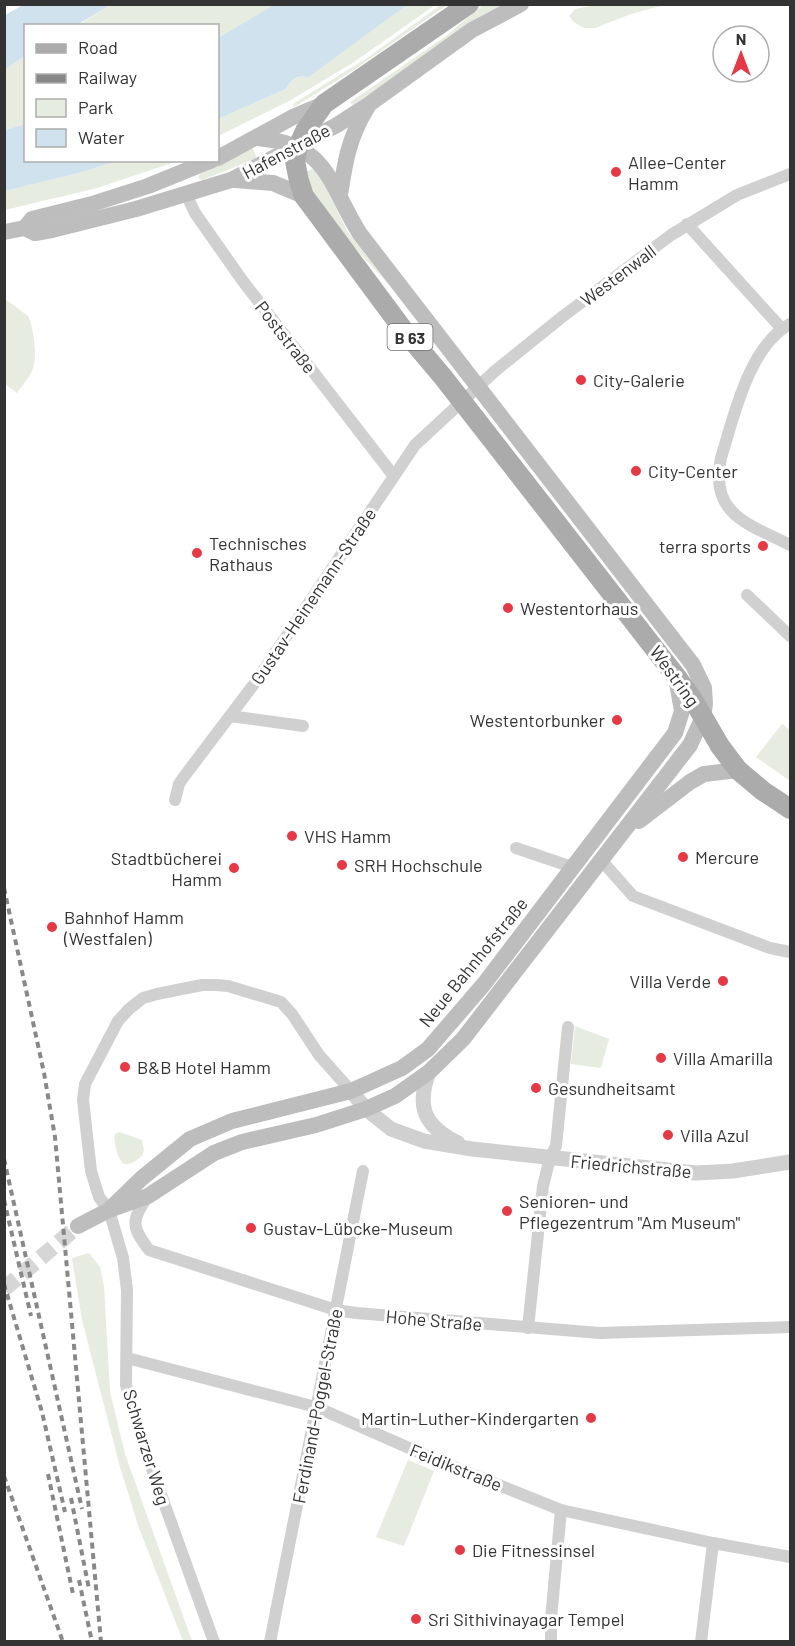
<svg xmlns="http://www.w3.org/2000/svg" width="795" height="1646" viewBox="0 0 795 1646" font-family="Barlow,sans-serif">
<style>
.green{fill:#e6ecdf}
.water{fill:#cfe2ee}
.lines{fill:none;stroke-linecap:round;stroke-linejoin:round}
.secondary-tunnel{stroke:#d6d6d6;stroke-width:16;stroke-dasharray:16 8;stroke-linecap:butt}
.minor{stroke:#d0d0d0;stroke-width:12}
.tertiary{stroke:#d0d0d0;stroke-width:15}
.secondary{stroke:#bdbdbd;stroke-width:16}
.primary{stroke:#ababab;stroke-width:20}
.rail{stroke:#888;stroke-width:4;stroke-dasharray:6 4.5;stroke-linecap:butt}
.poi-dot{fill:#e63946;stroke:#fff;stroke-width:2}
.labels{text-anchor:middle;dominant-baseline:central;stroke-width:6;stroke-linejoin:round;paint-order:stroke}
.shield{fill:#fff;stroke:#707070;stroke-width:1.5}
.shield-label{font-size:16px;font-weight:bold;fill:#333}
.street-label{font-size:18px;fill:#333;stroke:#fff}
.poi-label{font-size:18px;fill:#333;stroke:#fff;text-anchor:start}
</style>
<rect width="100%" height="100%" fill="#fff"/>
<g class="green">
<polygon points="442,4 447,5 354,70 294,107 293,104 367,58"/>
<polygon points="600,4 664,4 664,5 631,14 595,28 584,28 574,22 569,16 575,9"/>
<polygon points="110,5 276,5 218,38 218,26 77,26"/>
<path d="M407,5H435L354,62L291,100L218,136V119L286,89C292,78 296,76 309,77Z"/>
<polygon points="483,5 503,5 353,105 350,102 446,36"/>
<polygon points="25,56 25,124 5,130 4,69"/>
<polygon points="252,147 257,158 202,180 198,178 200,174"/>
<polygon points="118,161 178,161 97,188 5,210 5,191 75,174"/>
<path d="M317,168L347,231L390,286C358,251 322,216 304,172Z"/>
<path d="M5,299L28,316C33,325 37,354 34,364C32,375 23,384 17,393L5,384Z"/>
<polygon points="782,724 790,730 790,781 756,757"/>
<polygon points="575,1026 609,1039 601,1068 571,1064"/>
<path d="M119,1132L142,1140L144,1150L142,1156C127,1168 121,1168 116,1148C115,1142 114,1140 115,1134Z"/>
<polygon points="89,1253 100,1267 104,1286 110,1392 125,1454 192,1641 183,1641 139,1528 120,1467 82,1320 72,1258"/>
<polygon points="408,1460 434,1471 404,1546 376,1537"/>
</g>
<g class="water">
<polygon points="25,4 110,4 110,5 77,25 26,26 25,56 5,69 5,15"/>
<path d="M276,4H407V5L309,77C296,75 292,78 286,89L218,119V38Z"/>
<polygon points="25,124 26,160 118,161 75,174 5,191 5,130"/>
</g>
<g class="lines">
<polyline class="secondary-tunnel" points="4,1289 78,1226"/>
<g class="minor">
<polyline points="186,194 195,213 242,280 393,475"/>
<polyline points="687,224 782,329"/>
<path d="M790,324C749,346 734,416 721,458C709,515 749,524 790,545"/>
<polyline points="747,595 790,636"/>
<polyline points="230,716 303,726"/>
<polyline points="175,800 179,784 183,778 257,680 415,445 495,371 562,317 671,235 737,195 790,174"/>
<polyline points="516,848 572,867"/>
<polyline points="602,861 633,896 770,948 790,952"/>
<path d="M148,1196C131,1221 131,1226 149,1250L336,1310L356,1313L600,1333L790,1327"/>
<polyline points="528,1328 543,1186 550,1158 556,1146 568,1027"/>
<polyline points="127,1358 316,1407 434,1459 561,1510 713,1543 790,1557"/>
<polyline points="214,1642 144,1447 126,1385 127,1290 123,1258 109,1210 99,1197 91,1171 83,1100 85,1084 118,1021 129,1009 143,998 157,994 202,985 216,985 228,986 281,1002 292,1014 319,1055 351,1091"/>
<polyline points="270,1642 363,1171"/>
<polyline points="551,1642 551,1619 561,1510"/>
<polyline points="701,1642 713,1543"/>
</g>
<g class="tertiary">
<path d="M429,1072C416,1107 424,1126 458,1143"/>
<polyline points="351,1091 366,1109 391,1129 424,1141 472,1149 696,1173 733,1171 790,1162"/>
</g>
<g class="secondary">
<polyline points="218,158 293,117 324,104"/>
<polyline points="235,180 273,183 304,196"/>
<path d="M340,195C345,162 349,137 367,108"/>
<polyline points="25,228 32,219 92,204 148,186 212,160"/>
<polyline points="4,232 25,228 35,233 52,230 136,209 231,180 337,125 368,105 472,30 521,4"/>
<polyline points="639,821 690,782 704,774 738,770"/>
<polyline points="111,1208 142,1178 190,1139 232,1121 351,1091 402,1068 428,1049 484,984 675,733 682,711 676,677"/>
<path d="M78,1226L109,1210L148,1196L214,1153L242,1142L316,1125L366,1109L395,1096L429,1072L463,1039L690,745L703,717L705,704L704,688L693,665L360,234C328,183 329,144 257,138"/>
</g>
<polyline class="primary" points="469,4 324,104 305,131 298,147 295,161 299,181 304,196 405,332 443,377 679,680 692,698 720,746 738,770 763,791 790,809"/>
<g class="rail">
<polyline points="4,888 44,1073 55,1137 101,1642"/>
<polyline points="4,1159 82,1509"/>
<polyline points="4,1200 31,1316"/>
<polyline points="4,1284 42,1412 65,1512"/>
<polyline points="48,1474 73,1594"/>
<polyline points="4,1476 63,1642"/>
<polyline points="71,1498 89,1589"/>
<polyline points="79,1580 92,1642"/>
</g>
</g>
<g class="poi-dot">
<circle cx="616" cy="172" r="6"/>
<circle cx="581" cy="380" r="6"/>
<circle cx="636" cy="471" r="6"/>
<circle cx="763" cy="546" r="6"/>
<circle cx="197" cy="553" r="6"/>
<circle cx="508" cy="608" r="6"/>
<circle cx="617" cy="720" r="6"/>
<circle cx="292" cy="836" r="6"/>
<circle cx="683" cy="857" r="6"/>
<circle cx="342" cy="865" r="6"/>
<circle cx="234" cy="868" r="6"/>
<circle cx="52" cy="927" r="6"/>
<circle cx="723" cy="981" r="6"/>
<circle cx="661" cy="1058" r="6"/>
<circle cx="125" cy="1067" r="6"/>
<circle cx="536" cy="1088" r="6"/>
<circle cx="668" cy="1135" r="6"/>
<circle cx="507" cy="1211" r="6"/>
<circle cx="251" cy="1228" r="6"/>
<circle cx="591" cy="1418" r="6"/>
<circle cx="460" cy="1550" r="6"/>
<circle cx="416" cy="1619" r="6"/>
</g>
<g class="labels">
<rect class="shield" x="387.5" y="324" width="45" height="26" rx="4.5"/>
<g class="shield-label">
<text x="410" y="337">B 63</text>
</g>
<g class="street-label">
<text transform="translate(286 151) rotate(-28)">Hafenstraße</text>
<text transform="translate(618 275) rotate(-37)">Westenwall</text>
<text transform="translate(286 337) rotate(52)">Poststraße</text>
<text transform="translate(313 596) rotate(-56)">Gustav-Heinemann-Straße</text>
<text transform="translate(675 676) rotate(54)">Westring</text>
<text transform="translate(473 962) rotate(-51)">Neue Bahnhofstraße</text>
<text transform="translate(631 1166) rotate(5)">Friedrichstraße</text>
<text transform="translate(434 1320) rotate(5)">Hohe Straße</text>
<text transform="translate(317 1406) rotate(-79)">Ferdinand-Poggel-Straße</text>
<text transform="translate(147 1447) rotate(73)">Schwarzer Weg</text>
<text transform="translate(456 1467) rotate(22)">Feidikstraße</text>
</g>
<g class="poi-label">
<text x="628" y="162">Allee-Center<tspan x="628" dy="21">Hamm</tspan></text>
<text x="593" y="380">City-Galerie</text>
<text x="648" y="471">City-Center</text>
<text x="209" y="543">Technisches<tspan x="209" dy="21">Rathaus</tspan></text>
<text x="751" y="546" text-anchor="end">terra sports</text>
<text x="520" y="608">Westentorhaus</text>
<text x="605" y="720" text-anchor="end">Westentorbunker</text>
<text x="304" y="836">VHS Hamm</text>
<text x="695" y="857">Mercure</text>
<text x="222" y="858" text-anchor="end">Stadtbücherei<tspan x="222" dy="21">Hamm</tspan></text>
<text x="354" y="865">SRH Hochschule</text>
<text x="64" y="917">Bahnhof Hamm<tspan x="64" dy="21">(Westfalen)</tspan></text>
<text x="711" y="981" text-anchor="end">Villa Verde</text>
<text x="673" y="1058">Villa Amarilla</text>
<text x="137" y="1067">B&amp;B Hotel Hamm</text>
<text x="548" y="1088">Gesundheitsamt</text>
<text x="680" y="1135">Villa Azul</text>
<text x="519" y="1201">Senioren- und<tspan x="519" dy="21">Pflegezentrum "Am Museum"</tspan></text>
<text x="263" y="1228">Gustav-Lübcke-Museum</text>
<text x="579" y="1418" text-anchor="end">Martin-Luther-Kindergarten</text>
<text x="472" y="1550">Die Fitnessinsel</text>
<text x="428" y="1619">Sri Sithivinayagar Tempel</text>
</g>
</g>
<rect width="795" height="1646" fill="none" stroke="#333333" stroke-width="12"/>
<rect x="24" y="24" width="195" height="138" fill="#ffffff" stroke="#adadad" stroke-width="1.5"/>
<rect x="36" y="44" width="30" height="9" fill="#ababab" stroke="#adadad" stroke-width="1.5"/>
<text x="78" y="54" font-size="18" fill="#333333">Road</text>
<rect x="36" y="74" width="30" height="9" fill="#888888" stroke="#adadad" stroke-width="1.5"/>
<text x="78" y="84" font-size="18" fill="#333333">Railway</text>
<rect x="36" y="99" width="30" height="18" fill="#e6ecdf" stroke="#adadad" stroke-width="1.5"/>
<text x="78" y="114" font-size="18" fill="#333333">Park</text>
<rect x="36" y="129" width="30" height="18" fill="#cfe2ee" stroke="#adadad" stroke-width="1.5"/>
<text x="78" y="144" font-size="18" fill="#333333">Water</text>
<g transform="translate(741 54)"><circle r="28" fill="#ffffff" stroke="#adadad" stroke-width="1.5"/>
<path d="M0-4.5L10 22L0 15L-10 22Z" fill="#e63946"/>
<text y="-9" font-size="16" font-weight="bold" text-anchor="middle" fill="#333333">N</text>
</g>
</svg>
